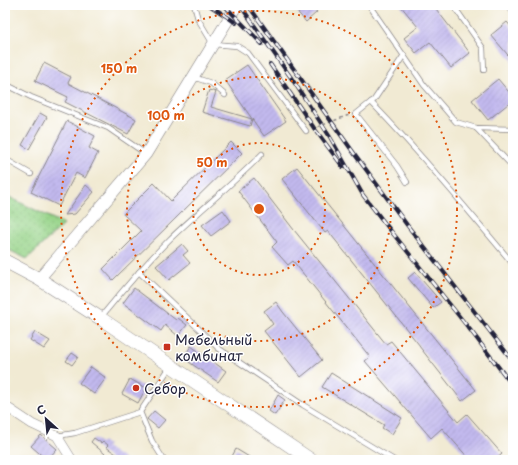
<svg xmlns="http://www.w3.org/2000/svg" width="518" height="465" viewBox="0 0 518 465" font-family="'Playpen Sans',sans-serif">
<style>
.grass{fill:url(#grass-dots);stroke:#5c7b62}
.building{fill:url(#building-hatch)}
.lines{fill:none;stroke-linecap:round;stroke-linejoin:round}
.service-casing{stroke:#8a8687;stroke-width:6}
.minor-casing{stroke:#8a8687;stroke-width:10}
.tertiary-casing{stroke:#8a8687;stroke-width:12}
.primary-casing{stroke:#8a8687;stroke-width:14}
.path{stroke:#8a8687;stroke-width:1.5;stroke-dasharray:3 3;stroke-linecap:butt}
.service{stroke:#fff;stroke-width:4.5}
.minor{stroke:#fff;stroke-width:9}
.tertiary{stroke:#fff;stroke-width:11}
.primary{stroke:#fff;stroke-width:13}
.rail-casing{stroke:#22223b;stroke-width:4}
.rail{stroke:#fff;stroke-width:2.5;stroke-dasharray:8;stroke-linecap:butt}
.ring{fill:none;stroke:#de560e;stroke-width:2;stroke-dasharray:2 4}
.poi-dot{fill:#c8321e;stroke:#fff;stroke-width:1.5}
.labels{text-anchor:middle;dominant-baseline:central;stroke-width:3;stroke-linejoin:round;paint-order:stroke}
.poi-label{font-size:14px;fill:#22223b;stroke:#fff;text-anchor:start}
.centre{fill:#de560e;stroke:#fff;stroke-width:2}
.ring-label{font-size:12px;text-anchor:middle;font-weight:bold;fill:#de560e;stroke:#fff;stroke-width:3;stroke-linejoin:round;paint-order:stroke}
</style>
<defs>
<pattern id="grass-dots" width="8" height="8" patternUnits="userSpaceOnUse"><rect width="8" height="8" fill="#97d489"/><path d="M2 2h.1M6 6h.1" fill="none" stroke="#82b677" stroke-width="1.8" stroke-linecap="round"/></pattern>
<pattern id="building-hatch" width="6" height="6" patternUnits="userSpaceOnUse"><rect width="6" height="6" fill="#c2b9ee"/><path d="M-1 1l2-2M0 6l6-6M5 7l2-2" fill="none" stroke="#a69fcd"/></pattern>
</defs>
<rect width="100%" height="100%" fill="#fff"/>
<filter id="ink" filterUnits="userSpaceOnUse"><feTurbulence type="fractalNoise" baseFrequency=".025" numOctaves="2"/><feDisplacementMap in="SourceGraphic" scale="8" xChannelSelector="R" yChannelSelector="G"/><feConvolveMatrix kernelMatrix="1 2 1 2 8 2 1 2 1" color-interpolation-filters="sRGB"/></filter>
<filter id="wash" filterUnits="userSpaceOnUse"><feTurbulence type="fractalNoise" baseFrequency=".012" numOctaves="4" result="noise"/><feDisplacementMap in="SourceGraphic" scale="16" xChannelSelector="R" yChannelSelector="G"/><feGaussianBlur stdDeviation="0.9" result="paint"/><feColorMatrix in="noise" values="0 0 0 0 0 0 0 0 0 0 0 0 0 0 0 0 0 1.4 0 .05"/><feComposite in="paint" operator="in"/></filter>
<g filter="url(#wash)">
<rect width="100%" height="100%" fill="#f1ead3"/>
<polygon class="grass" points="5,195 64,224 27,259 5,248"/>
<g id="blocks">
<g class="building">
<polygon points="298,5 311,5 317,12 306,22 294,8"/>
<polygon points="400,5 433,5 470,53 451,68 430,42 416,53 404,38 418,27"/>
<polygon points="507,22 513,29 513,61 491,35"/>
<polygon points="44,63 71,77 68,83 136,119 128,134 65,102 68,97 35,81"/>
<polygon points="247,65 286,121 264,136 225,80"/>
<polygon points="498,79 513,97 513,100 488,120 472,100"/>
<polygon points="209,90 216,92 211,107 252,119 250,126 202,112"/>
<polygon points="40,113 47,117 29,149 22,145"/>
<polygon points="67,121 95,136 89,148 98,153 85,178 76,173 59,206 31,192"/>
<polygon points="231,142 242,153 113,280 103,269 141,231 123,214 154,183 171,201"/>
<polygon points="297,167 476,390 462,401 419,346 420,346 328,231 325,233 282,179"/>
<polygon points="254,178 294,230 386,344 391,341 458,422 467,414 502,454 495,460 470,460 442,428 431,438 365,361 370,357 293,261 288,265 272,247 277,242 238,191"/>
<polygon points="86,185 94,192 75,214 65,215"/>
<polygon points="223,210 231,221 211,236 202,225"/>
<polygon points="182,244 188,251 183,255 190,263 169,280 156,266"/>
<polygon points="415,272 441,302 433,308 408,278"/>
<polygon points="134,288 176,320 178,318 187,325 178,336 165,325 161,331 123,303"/>
<polygon points="276,302 283,312 322,360 301,377 264,331 273,324 264,311"/>
<polygon points="35,332 50,341 44,349 30,340"/>
<polygon points="191,346 226,371 218,382 183,358"/>
<polygon points="72,353 78,357 72,365 66,361"/>
<polygon points="91,367 106,378 94,394 79,383"/>
<polygon points="331,373 402,418 392,434 382,428 384,425 322,387"/>
<polygon points="130,379 146,388 138,403 122,394"/>
<polygon points="278,395 285,400 275,415 269,411"/>
<polygon points="154,411 165,420 158,428 147,419"/>
<polygon points="41,435 57,449 47,460 31,446"/>
<polygon points="94,438 101,443 103,441 108,445 106,447 125,460 112,460 91,442"/>
<polygon points="236,449 254,460 230,460"/>
</g>
</g>
</g>
<g filter="url(#ink)">
<use href="#blocks" fill-opacity="0" stroke="#8a8687" stroke-width="1"/>
<g class="lines">
<defs>
<g id="service">
<polyline points="194,5 198,19 213,44 237,46 248,53 306,131"/>
<polyline points="369,5 424,85 456,122 476,128 513,129"/>
<polyline points="453,5 483,48 484,70"/>
<path d="M404,55L374,100L371,102C421,154 467,209 513,264"/>
<polyline points="193,77 211,83 225,95"/>
<polyline points="5,84 31,97 108,128 146,154"/>
<polyline points="371,102 356,114 397,166 407,182"/>
<polyline points="476,128 513,167"/>
<polyline points="5,159 31,174"/>
<polyline points="139,272 196,326 218,348 303,405 394,460"/>
<path d="M101,317C123,290 146,263 170,239C200,210 233,184 262,154"/>
<polyline points="57,436 75,433 140,412"/>
<polyline points="164,460 152,441 140,412 170,367"/>
</g>
<polyline id="minor" points="5,406 32,424 57,436 72,460"/>
<polyline id="tertiary" points="39,279 146,154 237,5"/>
<polyline id="primary" points="5,261 39,279 100,318 311,460"/>
</defs>
<use href="#service" class="service-casing"/>
<use href="#minor" class="minor-casing"/>
<use href="#tertiary" class="tertiary-casing"/>
<use href="#primary" class="primary-casing"/>
<polyline class="path" points="312,129 349,115"/>
<use href="#service" class="service"/>
<use href="#minor" class="minor"/>
<use href="#tertiary" class="tertiary"/>
<use href="#primary" class="primary"/>
<defs>
<g id="rail">
<polyline points="209,5 229,18 236,23"/>
<polyline points="224,5 262,44"/>
<polyline points="240,5 292,79 330,137 363,195 387,226 471,331 513,386"/>
<polyline points="248,5 356,156 407,225 513,361"/>
<polyline points="506,5 513,13"/>
<polyline points="270,64 314,128 343,167"/>
</g>
</defs>
<use href="#rail" class="rail-casing"/>
<use href="#rail" class="rail"/>
</g>
</g>
<g class="ring">
<circle cx="259" cy="209" r="66"/>
<circle cx="259" cy="209" r="132"/>
<circle cx="259" cy="209" r="198"/>
</g>
<g class="poi-dot">
<rect x="163" y="343" width="8" height="8" rx="2"/>
<circle cx="136" cy="388" r="4"/>
</g>
<g class="labels">
<g class="poi-label">
<text x="175" y="339">Мебельный<tspan x="175" dy="16">комбинат</tspan></text>
<text x="144" y="388">Себор</text>
</g>
</g>
<circle cx="259" cy="209" r="6" class="centre"/>
<g class="ring-label">
<text x="119" y="73">150 m</text>
<text x="166" y="120">100 m</text>
<text x="212" y="167">50 m</text>
</g>
<rect width="518" height="465" fill="none" stroke="#fff" stroke-width="20"/>
<g transform="translate(46 419) rotate(333)" stroke="#ffffff" stroke-width="3" paint-order="stroke">
<path d="M0-3L7 15L0 10L-7 15Z" fill="#22223b"/>
<text y="-6" font-size="11" font-weight="bold" text-anchor="middle" fill="#22223b">С</text>
</g>
</svg>
